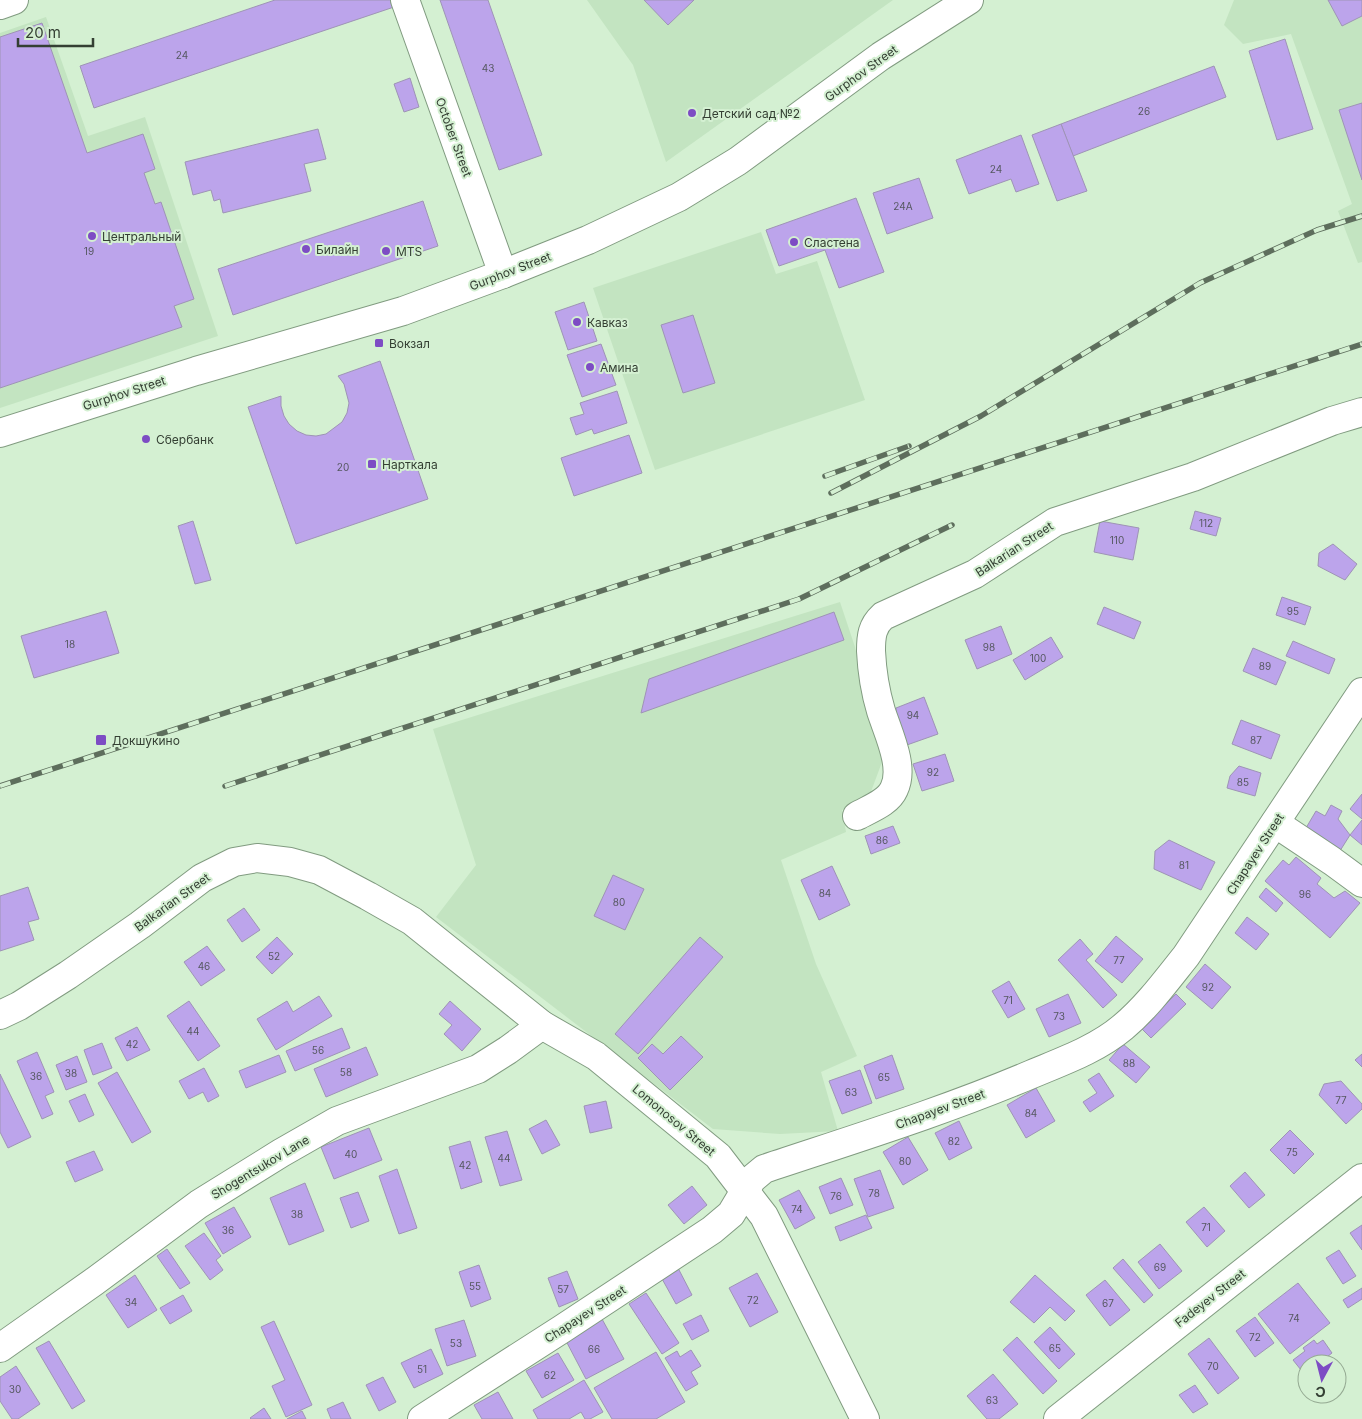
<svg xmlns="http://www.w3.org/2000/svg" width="1362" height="1419" viewBox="0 0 1362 1419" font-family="Inter,sans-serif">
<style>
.built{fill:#c3e4c1}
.building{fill:#bca4eb;stroke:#9e94b5}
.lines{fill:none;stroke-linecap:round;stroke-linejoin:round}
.minor-casing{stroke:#819b80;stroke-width:30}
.minor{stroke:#fff;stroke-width:28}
.rail-casing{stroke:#5e6e5d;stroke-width:5.5}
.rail{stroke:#d4f0d2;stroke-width:4;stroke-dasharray:11;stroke-linecap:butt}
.poi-dot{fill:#7d4cc4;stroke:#d4f0d2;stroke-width:2}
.labels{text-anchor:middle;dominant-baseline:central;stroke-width:4;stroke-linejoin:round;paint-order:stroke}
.number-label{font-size:10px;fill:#565861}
.street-label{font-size:12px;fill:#343f33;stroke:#d4f0d2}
.poi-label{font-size:12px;fill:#343f33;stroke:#d4f0d2;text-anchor:start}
</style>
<rect width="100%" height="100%" fill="#d4f0d2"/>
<g class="built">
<polygon points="587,0 893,0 666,162 633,65"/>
<polygon points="1234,0 1362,0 1362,262 1358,263 1338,211 1352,204 1291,34 1243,44 1224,25"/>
<polygon points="46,17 88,136 145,117 218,336 0,408 0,33"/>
<polygon points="761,232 776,274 817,261 865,400 655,470 593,288"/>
<polygon points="840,602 855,647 882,762 869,797 842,810 846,832 781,860 816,964 857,1056 821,1072 838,1131 780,1134 713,1129 436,917 476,865 433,729"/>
</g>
<g class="building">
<polygon points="275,0 395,0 397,6 94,108 80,66"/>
<polygon points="440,0 488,0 542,155 499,170"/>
<polygon points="644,0 694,0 668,25"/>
<polygon points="1328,0 1362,0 1362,16 1342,26"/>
<polygon points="42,23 87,153 143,134 155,169 144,173 155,204 161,202 194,299 174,306 182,327 0,388 0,37"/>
<polygon points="1285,39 1313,129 1277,140 1249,51"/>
<polygon points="1214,66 1226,97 1073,156 1061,124"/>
<polygon points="410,78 419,107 404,112 394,84"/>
<polygon points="1362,103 1362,180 1339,110"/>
<polygon points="1061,124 1087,191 1057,201 1032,135"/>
<polygon points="318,129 326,159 304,164 311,191 223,213 220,199 214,201 211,190 193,195 185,162"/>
<polygon points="1021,135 1039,184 1016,192 1011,179 969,194 956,160"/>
<polygon points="919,178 933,218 887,234 873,193"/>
<polygon points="856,198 884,272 839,288 825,250 779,266 766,230"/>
<polygon points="423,201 438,246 233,315 218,269"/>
<polygon points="584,302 597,341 568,350 555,312"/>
<polygon points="693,315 715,383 683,393 661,325"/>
<polygon points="601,344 616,385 582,397 567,355"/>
<polygon points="380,361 428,499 296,544 248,407 281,396 281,406 284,416 289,424 297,431 306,435 316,436 326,434 342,422 347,413 349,403 344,384 338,376"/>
<polygon points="617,391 627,423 594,434 592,429 576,435 570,418 584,414 580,403"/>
<polygon points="629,435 642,473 574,496 561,458"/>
<polygon points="1195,511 1221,518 1216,536 1190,529"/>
<polygon points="193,521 211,580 195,584 178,526"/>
<polygon points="1100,521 1139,528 1133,560 1094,552"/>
<polygon points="1333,544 1357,564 1345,580 1318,566 1319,553"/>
<polygon points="1282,597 1311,607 1305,625 1276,615"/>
<polygon points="1104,607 1141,622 1134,639 1097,624"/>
<polygon points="106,611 119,653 34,678 21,636"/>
<polygon points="834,612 844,640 641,713 649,679"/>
<polygon points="1001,626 1012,654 977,669 965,640"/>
<polygon points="1051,637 1063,657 1025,680 1013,660"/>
<polygon points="1293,641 1335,659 1329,674 1286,656"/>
<polygon points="1253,648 1286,662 1276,685 1243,671"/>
<polygon points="924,697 938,734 904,746 896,721 896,708"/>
<polygon points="1241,720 1280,735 1271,759 1232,744"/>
<polygon points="945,754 954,781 922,791 913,764"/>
<polygon points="1239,766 1261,773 1255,796 1227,788 1230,776"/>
<polygon points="1362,794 1362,819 1350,809"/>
<polygon points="1331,805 1342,811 1338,819 1350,835 1338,854 1303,833 1316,811 1325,816"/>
<polygon points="1362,820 1362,845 1350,835"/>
<polygon points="893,826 900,843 871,854 865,836"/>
<polygon points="1169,840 1215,862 1201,890 1154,869 1155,851"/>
<polygon points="1296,857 1321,878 1317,884 1334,898 1345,891 1360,903 1330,938 1265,881 1283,860 1289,865"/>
<polygon points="832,866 850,905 819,920 801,880"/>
<polygon points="613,875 644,889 625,930 594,916"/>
<polygon points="28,887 39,919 28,922 34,940 0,951 0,896"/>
<polygon points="1266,888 1283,903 1276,912 1259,897"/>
<polygon points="244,908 260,930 242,942 227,920"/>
<polygon points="1247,917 1269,934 1256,950 1235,933"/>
<polygon points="1116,936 1143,959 1122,983 1095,961"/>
<polygon points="277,937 293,954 272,974 256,957"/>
<polygon points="700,937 723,957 638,1054 615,1034"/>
<polygon points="1080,939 1093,954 1086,960 1117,995 1103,1008 1058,960"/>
<polygon points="207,946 225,970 201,986 184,962"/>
<polygon points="1205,964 1231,987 1212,1009 1186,987"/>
<polygon points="1009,981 1025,1009 1008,1018 992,991"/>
<polygon points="1068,994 1081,1023 1049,1037 1036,1009"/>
<polygon points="1176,994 1186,1004 1151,1038 1141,1028"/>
<polygon points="319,996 332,1016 276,1050 257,1019 287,1001 293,1012"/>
<polygon points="189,1001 220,1046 198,1061 167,1016"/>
<polygon points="450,1001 481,1029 462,1051 444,1034 452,1025 439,1014"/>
<polygon points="137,1027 150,1050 127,1061 115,1038"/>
<polygon points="342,1028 350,1048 295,1071 286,1051"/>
<polygon points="681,1036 703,1057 670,1090 638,1058 652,1044 663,1054"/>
<polygon points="102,1043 112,1068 93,1075 84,1050"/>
<polygon points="1123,1044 1150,1067 1136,1083 1109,1060"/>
<polygon points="366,1047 378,1075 326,1097 314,1069"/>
<polygon points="37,1052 54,1092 45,1096 53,1114 42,1119 17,1061"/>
<polygon points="1362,1054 1362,1067 1355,1060"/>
<polygon points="279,1055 286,1072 246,1088 239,1071"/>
<polygon points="892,1055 904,1089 876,1099 864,1066"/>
<polygon points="77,1056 87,1082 66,1090 56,1065"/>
<polygon points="204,1068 219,1096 208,1102 203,1092 189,1099 179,1081"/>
<polygon points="860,1070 872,1103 842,1114 829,1081"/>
<polygon points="117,1072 151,1132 132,1143 98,1083"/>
<polygon points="1099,1073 1114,1096 1090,1112 1083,1102 1097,1093 1088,1080"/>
<polygon points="0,1074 31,1137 8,1148 0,1132"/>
<polygon points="1341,1081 1362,1104 1362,1109 1346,1124 1319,1095 1324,1084"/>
<polygon points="1036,1088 1055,1121 1026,1138 1007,1105"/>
<polygon points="85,1094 94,1115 79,1122 69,1101"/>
<polygon points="606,1101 612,1128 590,1133 584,1106"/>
<polygon points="546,1120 560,1145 542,1154 529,1129"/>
<polygon points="959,1121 972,1148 949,1160 935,1133"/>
<polygon points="369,1128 382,1160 334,1179 321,1147"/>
<polygon points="1290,1130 1314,1154 1294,1174 1270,1150"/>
<polygon points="507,1131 522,1180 500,1186 485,1137"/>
<polygon points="908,1137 928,1170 903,1185 883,1152"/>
<polygon points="470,1141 482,1182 461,1189 449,1147"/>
<polygon points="94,1151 103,1170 75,1182 66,1162"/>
<polygon points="397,1169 417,1228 399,1234 379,1176"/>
<polygon points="880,1170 894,1208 868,1217 854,1179"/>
<polygon points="1245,1172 1265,1195 1249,1208 1230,1186"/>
<polygon points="841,1178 853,1205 830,1214 819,1187"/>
<polygon points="305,1183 324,1231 289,1245 270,1198"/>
<polygon points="692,1186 707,1205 684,1224 668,1205"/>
<polygon points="799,1190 815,1218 795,1229 779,1200"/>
<polygon points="358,1192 369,1221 351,1228 340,1198"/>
<polygon points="234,1207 251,1237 223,1254 205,1223"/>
<polygon points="1204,1207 1225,1231 1207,1247 1186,1222"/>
<polygon points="866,1215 872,1228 840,1241 835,1227"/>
<polygon points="1362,1225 1362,1250 1350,1233"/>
<polygon points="204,1233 221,1256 216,1260 223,1270 210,1280 185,1246"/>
<polygon points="1160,1244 1182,1271 1159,1289 1138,1262"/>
<polygon points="167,1249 190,1283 180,1289 157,1256"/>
<polygon points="1339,1250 1356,1276 1343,1284 1326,1258"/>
<polygon points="1123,1259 1153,1295 1144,1303 1113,1268"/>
<polygon points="479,1265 491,1299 471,1307 459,1272"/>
<polygon points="678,1268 692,1295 676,1304 661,1277"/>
<polygon points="567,1271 578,1299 559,1307 548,1278"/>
<polygon points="757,1273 778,1312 750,1327 729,1288"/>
<polygon points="135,1275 157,1310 128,1328 106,1295"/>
<polygon points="1035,1275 1075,1311 1065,1321 1050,1307 1034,1323 1010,1302"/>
<polygon points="1105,1280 1130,1310 1110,1326 1086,1295"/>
<polygon points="1298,1283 1330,1323 1290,1354 1258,1314"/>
<polygon points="1362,1288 1362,1299 1348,1308 1343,1300"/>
<polygon points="646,1293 679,1343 662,1354 629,1304"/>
<polygon points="183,1295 192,1311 170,1324 160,1308"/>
<polygon points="701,1315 709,1331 692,1340 683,1324"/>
<polygon points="1255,1317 1274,1343 1255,1357 1236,1331"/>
<polygon points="602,1319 624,1359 586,1379 565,1339"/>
<polygon points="464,1320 476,1356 447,1366 435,1329"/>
<polygon points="274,1321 312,1405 286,1417 272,1386 285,1380 261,1327"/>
<polygon points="1050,1327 1075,1354 1059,1369 1034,1342"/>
<polygon points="1017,1337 1057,1381 1043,1394 1003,1350"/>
<polygon points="1209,1338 1239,1378 1218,1394 1188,1354"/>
<polygon points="1314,1340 1317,1344 1323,1340 1332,1353 1318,1364 1307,1364 1307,1373 1305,1375 1293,1360 1305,1351 1303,1348"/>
<polygon points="49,1341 85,1401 72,1409 36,1348"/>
<polygon points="431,1349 443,1374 414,1388 401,1363"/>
<polygon points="691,1350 701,1366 691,1372 698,1384 686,1391 665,1358 677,1351 680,1357"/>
<polygon points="656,1352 685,1402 656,1419 612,1419 594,1388"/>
<polygon points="558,1353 574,1380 542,1398 526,1371"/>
<polygon points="16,1366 40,1404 18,1419 12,1419 0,1401 0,1377"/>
<polygon points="993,1374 1018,1404 999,1419 987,1419 967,1396"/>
<polygon points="383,1377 396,1402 379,1411 366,1385"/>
<polygon points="584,1380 603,1412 590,1419 585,1419 581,1412 569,1419 538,1419 533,1410"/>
<polygon points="1195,1385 1208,1404 1193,1413 1179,1395"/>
<polygon points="498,1392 513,1419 482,1419 474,1405"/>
<polygon points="343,1402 351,1419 331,1419 327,1409"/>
<polygon points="264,1408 271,1419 251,1419 250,1418"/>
<polygon points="302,1411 306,1419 287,1419"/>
</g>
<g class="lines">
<defs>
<g id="minor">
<polyline points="405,0 503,274"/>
<polyline points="0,5 14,0"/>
<polyline points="0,433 196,371 403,311 503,274 588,240 679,197 738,161 881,56 969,0"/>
<path d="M857,816C869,809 888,803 894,789C905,767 888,733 881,711C875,691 872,672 871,651C871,636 872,626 883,616L975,574L1055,522L1193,477L1332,421L1362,412"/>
<polyline points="1275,823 1332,861 1362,883"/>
<polyline points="0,1015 19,1006 68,975 140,925 202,878 234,862 257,858 290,862 319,870 368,896 412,921 542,1025 596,1056 718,1156 764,1216 865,1419"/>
<polyline points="0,1348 95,1281 199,1204 281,1153 337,1121 478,1069 508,1050 542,1025"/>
<path d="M422,1419L562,1329L712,1230L731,1214L752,1179L764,1169C854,1139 945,1111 1032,1074C1063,1061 1097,1049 1123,1027C1147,1007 1166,981 1186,956L1362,692"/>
<polyline points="1058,1419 1362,1178"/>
</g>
</defs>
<use href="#minor" class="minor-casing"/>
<use href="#minor" class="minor"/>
<defs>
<g id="rail">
<polyline points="825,476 909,446"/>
<polyline points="831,493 981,416 1200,283 1317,230 1362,216"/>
<polyline points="0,786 1362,344"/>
<polyline points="225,786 799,599 952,525"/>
</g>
</defs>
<use href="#rail" class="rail-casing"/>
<use href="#rail" class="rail"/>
</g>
<g class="poi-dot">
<circle cx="692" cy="113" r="5"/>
<circle cx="92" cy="236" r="5"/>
<circle cx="794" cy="242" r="5"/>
<circle cx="306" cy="249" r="5"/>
<circle cx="386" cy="251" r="5"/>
<circle cx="577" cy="322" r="5"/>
<rect x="374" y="338" width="10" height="10" rx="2.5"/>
<circle cx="590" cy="367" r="5"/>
<circle cx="146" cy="439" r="5"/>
<rect x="367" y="459" width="10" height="10" rx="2.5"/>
<rect x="95" y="734" width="12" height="12" rx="2.5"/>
</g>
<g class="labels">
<g class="number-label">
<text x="182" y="55">24</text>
<text x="488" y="68">43</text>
<text x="1144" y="111">26</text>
<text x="996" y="169">24</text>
<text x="903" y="206">24А</text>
<text x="89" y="251">19</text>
<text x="343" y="467">20</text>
<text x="1206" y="523">112</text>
<text x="1117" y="540">110</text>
<text x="1293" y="611">95</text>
<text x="70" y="644">18</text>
<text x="989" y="647">98</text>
<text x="1038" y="658">100</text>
<text x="1265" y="666">89</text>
<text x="913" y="715">94</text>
<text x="1256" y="740">87</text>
<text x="933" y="772">92</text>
<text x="1243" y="782">85</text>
<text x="882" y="840">86</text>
<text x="1184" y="865">81</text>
<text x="825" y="893">84</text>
<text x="1305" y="894">96</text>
<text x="619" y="902">80</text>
<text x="274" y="956">52</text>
<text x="1119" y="960">77</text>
<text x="204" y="966">46</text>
<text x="1208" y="987">92</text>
<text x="1008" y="1000">71</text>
<text x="1059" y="1016">73</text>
<text x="193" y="1031">44</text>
<text x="132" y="1044">42</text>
<text x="318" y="1050">56</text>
<text x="1129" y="1063">88</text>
<text x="346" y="1072">58</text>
<text x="71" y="1073">38</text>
<text x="36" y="1076">36</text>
<text x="884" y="1077">65</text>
<text x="851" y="1092">63</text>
<text x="1341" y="1100">77</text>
<text x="1031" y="1113">84</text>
<text x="954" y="1141">82</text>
<text x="1292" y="1152">75</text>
<text x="351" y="1154">40</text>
<text x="504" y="1158">44</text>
<text x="905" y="1161">80</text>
<text x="465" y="1165">42</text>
<text x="874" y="1193">78</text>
<text x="836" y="1196">76</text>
<text x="797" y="1209">74</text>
<text x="297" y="1214">38</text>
<text x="1206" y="1227">71</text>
<text x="228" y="1230">36</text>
<text x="1160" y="1267">69</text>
<text x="475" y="1286">55</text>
<text x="563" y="1289">57</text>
<text x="753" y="1300">72</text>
<text x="131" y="1302">34</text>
<text x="1108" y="1303">67</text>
<text x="1294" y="1318">74</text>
<text x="1255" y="1337">72</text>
<text x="456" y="1343">53</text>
<text x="1055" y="1348">65</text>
<text x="594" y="1349">66</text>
<text x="1213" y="1366">70</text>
<text x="422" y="1369">51</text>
<text x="550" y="1375">62</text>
<text x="15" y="1389">30</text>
<text x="992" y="1400">63</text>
</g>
<g class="street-label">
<text transform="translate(861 73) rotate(-36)">Gurphov Street</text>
<text transform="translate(454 137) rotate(70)">October Street</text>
<text transform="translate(510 271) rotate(-21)">Gurphov Street</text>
<text transform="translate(124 393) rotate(-18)">Gurphov Street</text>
<text transform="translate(1014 549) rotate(-33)">Balkarian Street</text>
<text transform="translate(1255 854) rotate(-57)">Chapayev Street</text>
<text transform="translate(172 902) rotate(-36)">Balkarian Street</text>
<text transform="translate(940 1109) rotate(-20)">Chapayev Street</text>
<text transform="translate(674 1120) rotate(40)">Lomonosov Street</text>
<text transform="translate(260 1167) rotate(-31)">Shogentsukov Lane</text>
<text transform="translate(1210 1298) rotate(-38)">Fadeyev Street</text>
<text transform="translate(585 1314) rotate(-33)">Chapayev Street</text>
</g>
<g class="poi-label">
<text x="702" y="113">Детский сад №2</text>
<text x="102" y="236">Центральный</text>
<text x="804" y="242">Сластена</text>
<text x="316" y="249">Билайн</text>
<text x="396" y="251">MTS</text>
<text x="587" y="322">Кавказ</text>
<text x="389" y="343">Вокзал</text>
<text x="600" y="367">Амина</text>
<text x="156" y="439">Сбербанк</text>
<text x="382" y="464">Нарткала</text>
<text x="112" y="740">Докшукино</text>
</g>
</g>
<g transform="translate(1322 1379) rotate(187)"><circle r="24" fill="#d4f0d2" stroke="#94a992"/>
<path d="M0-4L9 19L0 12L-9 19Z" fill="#7d4cc4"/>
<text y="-8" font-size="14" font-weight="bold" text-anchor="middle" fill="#343f33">С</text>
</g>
<path d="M18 38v8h75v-8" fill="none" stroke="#343f33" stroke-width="2.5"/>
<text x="25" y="38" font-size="15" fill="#343f33" stroke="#d4f0d2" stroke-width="4" paint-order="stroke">20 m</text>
</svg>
